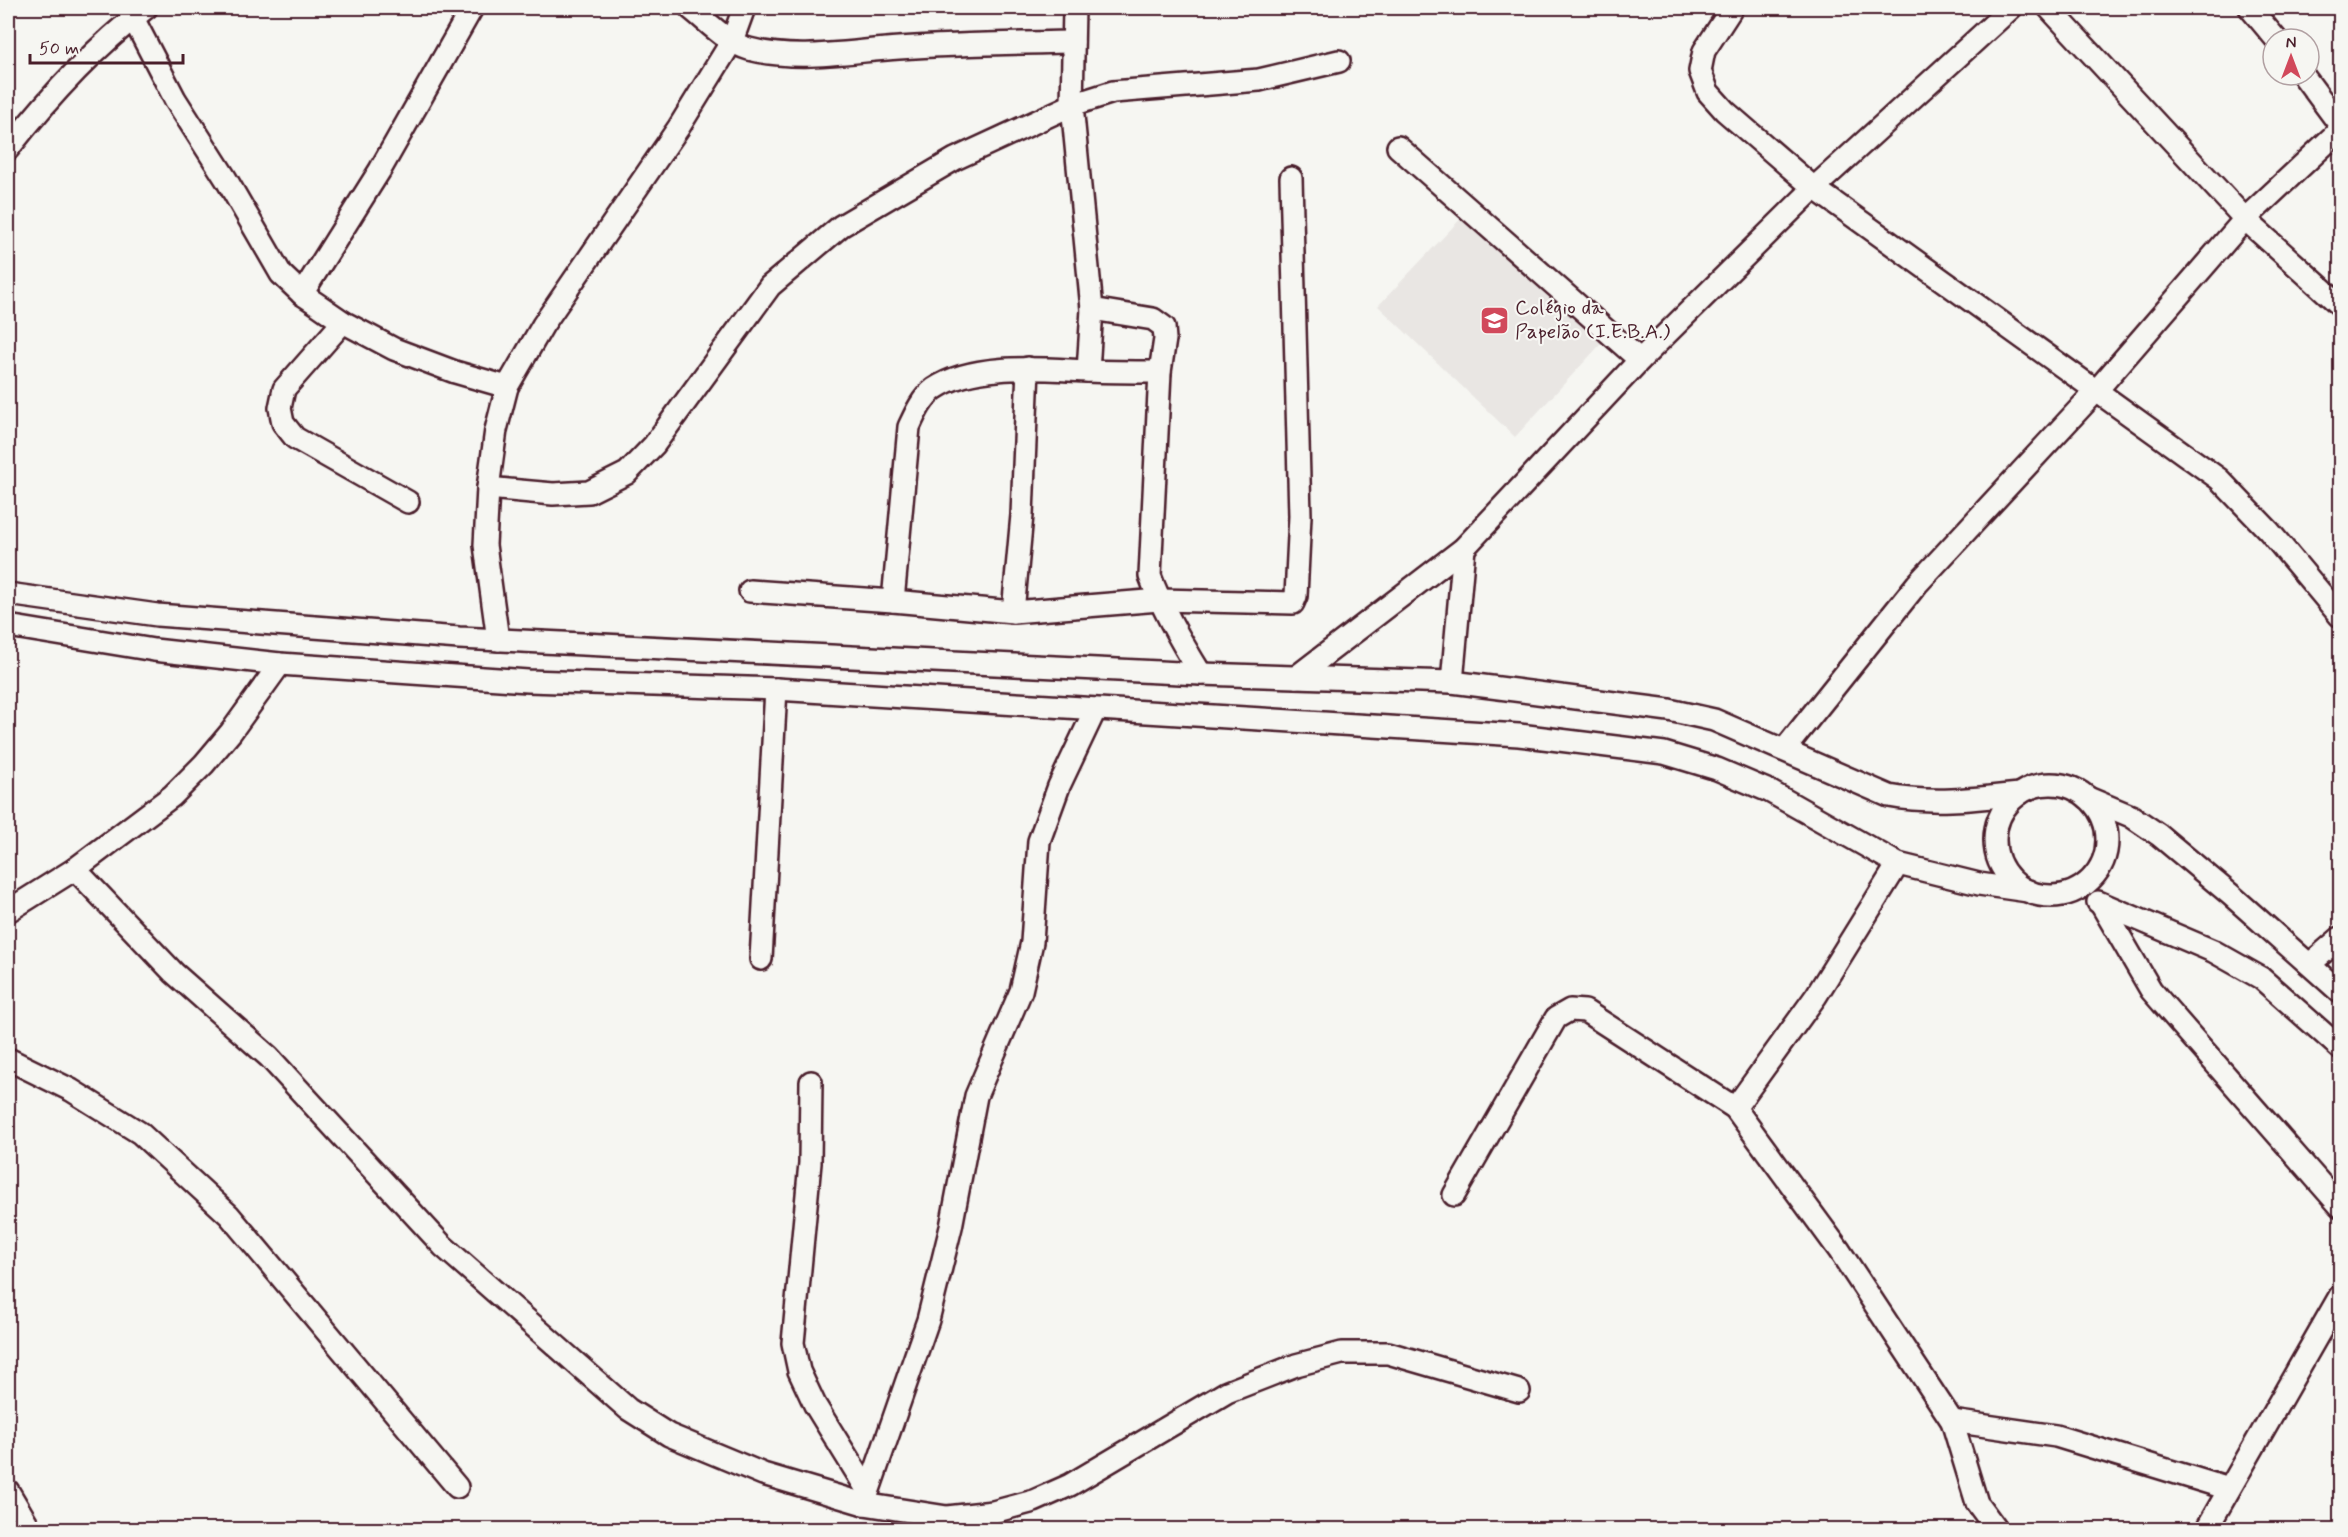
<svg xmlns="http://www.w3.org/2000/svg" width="2348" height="1537" viewBox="0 0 2348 1537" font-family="Mynerve,sans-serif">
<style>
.built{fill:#e9e6e3}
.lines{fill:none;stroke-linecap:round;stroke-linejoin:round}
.minor-casing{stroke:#4a1f2b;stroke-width:26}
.minor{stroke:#f6f6f2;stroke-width:21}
.labels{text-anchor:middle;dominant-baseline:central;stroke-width:4.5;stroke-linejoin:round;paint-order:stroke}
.poi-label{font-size:21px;fill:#4a1f2b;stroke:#f6f6f2;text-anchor:start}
</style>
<rect width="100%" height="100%" fill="#f6f6f2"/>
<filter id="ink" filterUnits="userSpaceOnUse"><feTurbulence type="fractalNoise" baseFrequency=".0167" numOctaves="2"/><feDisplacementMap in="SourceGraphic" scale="12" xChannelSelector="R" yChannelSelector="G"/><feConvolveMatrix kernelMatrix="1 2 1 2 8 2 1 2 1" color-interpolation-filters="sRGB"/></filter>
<g filter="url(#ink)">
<polygon class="built" points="1469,210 1610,334 1515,437 1378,306"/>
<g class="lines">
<defs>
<g id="minor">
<path d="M690,8C708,22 727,43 749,49C798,62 850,51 899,48C957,44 1015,43 1073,42"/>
<path d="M1074,8L1072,105L1092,309L1153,319L1164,327L1165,339L1160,372L1150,576C1163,611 1181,642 1201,674"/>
<polyline points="1732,8 1704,51 1700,71 1708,92 1725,111 1814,188 2219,479 2269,531 2340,616"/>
<polyline points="2049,8 2245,219 2340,305"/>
<polyline points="2250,8 2276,39"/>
<polyline points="133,18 175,99 226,179 281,274 302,294 317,304 343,322 394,349 455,372 507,387"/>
<polyline points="2303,75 2340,125"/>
<polyline points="1398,147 1640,360"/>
<path d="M8,149C49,97 94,48 146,8"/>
<polyline points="302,294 380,170 472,8"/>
<polyline points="343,322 284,389 280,408 283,423 295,438 408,502"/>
<polyline points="1088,371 1092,309"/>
<path d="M1160,372C1136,372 1111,372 1087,371C1042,369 973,362 934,389C922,398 915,414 909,427L893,601L1013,612L1159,600L1293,603L1296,596L1300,516L1291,178"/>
<polyline points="488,488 553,494 589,492 627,473 654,445 770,286 841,226 955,159 1072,105 1113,92 1259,80 1339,61"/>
<polyline points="750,591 893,601"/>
<path d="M8,594L157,615L459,638L1201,674L1452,682L1669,710L1714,720L1889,796C1933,804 1974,799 2019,794"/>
<polyline points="1013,612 1022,515 1028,368"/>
<polyline points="8,626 154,650 280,664 528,681 776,689 1519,735 1664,753 1717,769 1769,791 1898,864 1979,884 2028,891"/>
<polyline points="498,640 485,545 488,488 496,430 507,387 543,325 679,127 732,41 744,8"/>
<polyline points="1296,677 1464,548 1640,360 1814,188 2011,8"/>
<polyline points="1452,682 1464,548"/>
<polyline points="1784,750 1917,584 2096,391 2245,219 2340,130"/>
<circle cx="2051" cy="840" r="56"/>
<polyline points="2088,798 2131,816 2159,835 2231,895 2340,992"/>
<polyline points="75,869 174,973 269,1057 443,1246 628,1409 669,1435 763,1474 864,1504 947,1517 993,1512 1034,1501 1070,1485 1227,1392 1296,1365 1342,1353 1388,1353 1519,1391"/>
<polyline points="2098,902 2213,951 2261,978 2340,1048"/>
<polyline points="2101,904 2151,990 2340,1206"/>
<polyline points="8,911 75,869 172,796 204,764 231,732 280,664"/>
<polyline points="761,959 776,689"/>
<polyline points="2310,964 2340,938"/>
<polyline points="8,1059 71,1090 140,1133 229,1215 457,1487"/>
<polyline points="811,1082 810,1163 793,1343 799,1371 815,1405 868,1491"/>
<polyline points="1735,1108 1816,996 1898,864"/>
<polyline points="1454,1195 1556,1018 1570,1010 1585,1011 1735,1108 1839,1250 1952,1421 1977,1503 1997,1530"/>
<polyline points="1952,1421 2056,1436 2229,1489"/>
<polyline points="8,1491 31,1530"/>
<polyline points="864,1504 928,1320 951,1227 976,1096 1021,991 1032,942 1039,841 1059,786 1095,710"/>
<polyline points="2206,1530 2340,1296"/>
</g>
</defs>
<use href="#minor" class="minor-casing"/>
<use href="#minor" class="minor"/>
</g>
</g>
<defs>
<symbol id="school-square" viewBox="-11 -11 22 22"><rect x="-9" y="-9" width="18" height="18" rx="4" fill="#d1495b" stroke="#f6f6f2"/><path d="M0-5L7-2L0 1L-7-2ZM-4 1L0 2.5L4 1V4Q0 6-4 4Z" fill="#fff"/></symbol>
</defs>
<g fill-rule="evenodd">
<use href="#school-square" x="1478" y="304" width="33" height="33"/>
</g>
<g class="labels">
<g class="poi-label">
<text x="1515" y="308">Colégio da<tspan x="1515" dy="24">Papelão (I.E.B.A.)</tspan></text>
</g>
</g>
<rect width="2348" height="1537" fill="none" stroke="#f6f6f2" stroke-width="30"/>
<rect x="15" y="15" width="2318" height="1507" fill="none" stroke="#4a1f2b" stroke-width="2" filter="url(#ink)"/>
<g transform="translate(2291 57)"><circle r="28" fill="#f6f6f2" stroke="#b1a0a2" stroke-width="1.5"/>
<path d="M0-4.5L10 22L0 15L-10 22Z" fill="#d1495b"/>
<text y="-9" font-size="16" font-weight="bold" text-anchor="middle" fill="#4a1f2b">N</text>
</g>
<path d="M30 54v9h153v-9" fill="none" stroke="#4a1f2b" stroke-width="3"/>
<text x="39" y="54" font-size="18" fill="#4a1f2b" stroke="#f6f6f2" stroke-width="4.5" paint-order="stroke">50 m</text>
</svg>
